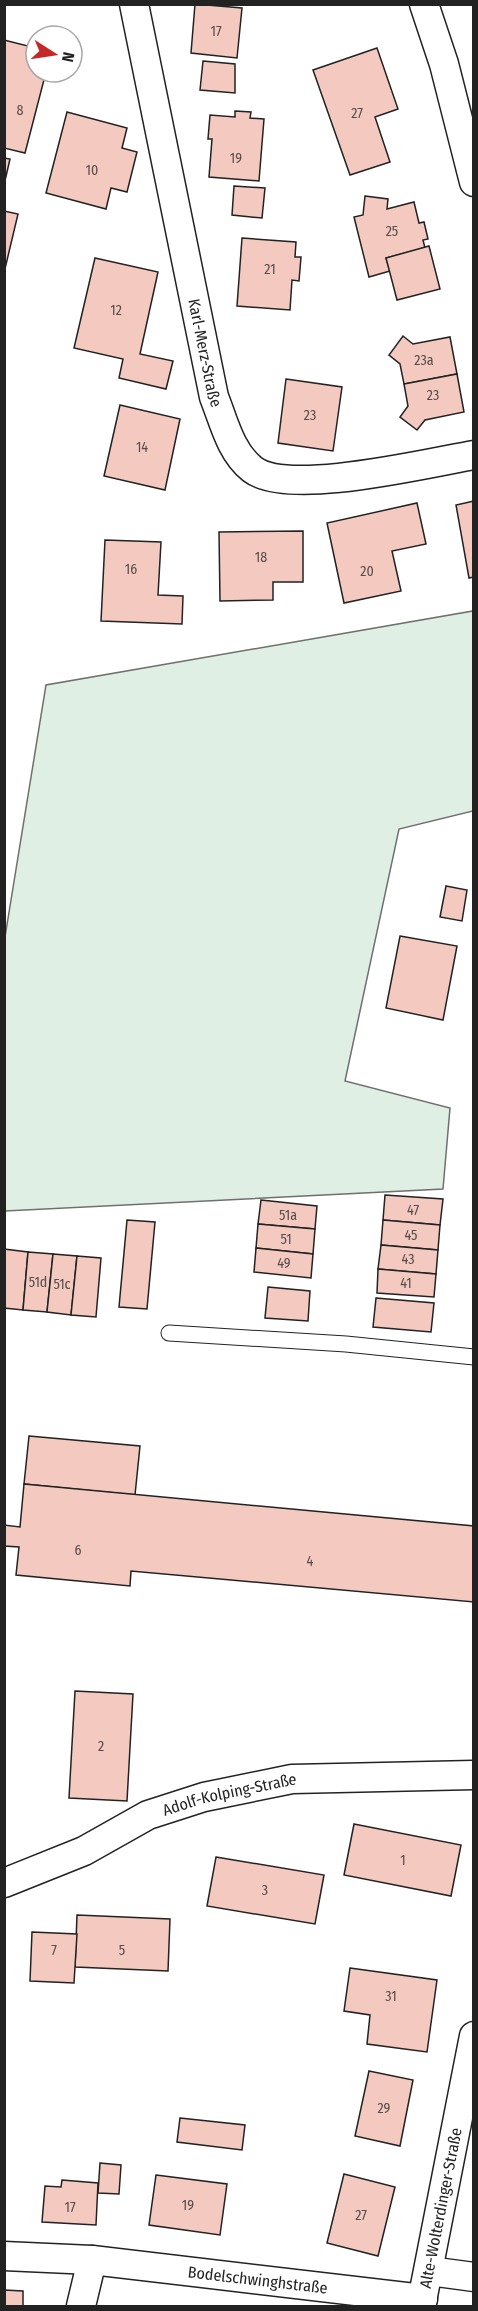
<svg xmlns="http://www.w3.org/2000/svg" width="478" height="2311" viewBox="0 0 478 2311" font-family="'Fira Sans Condensed',sans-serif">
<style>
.green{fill:#e0efe3;stroke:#6f6f6f;stroke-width:1.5}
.building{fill:#f3c9c0;stroke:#222;stroke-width:1.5}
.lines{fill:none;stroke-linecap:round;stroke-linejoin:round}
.lane-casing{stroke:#222;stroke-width:17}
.street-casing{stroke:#222;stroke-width:31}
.lane{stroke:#fff;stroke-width:15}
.street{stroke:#fff;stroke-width:28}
.labels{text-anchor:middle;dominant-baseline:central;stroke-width:4.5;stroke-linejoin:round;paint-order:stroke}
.number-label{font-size:14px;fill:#564c4a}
.street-label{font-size:16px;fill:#222;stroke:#fff}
</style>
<rect width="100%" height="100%" fill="#fff"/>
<polygon class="green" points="473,611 473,811 399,829 345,1081 450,1108 443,1189 5,1211 5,937 46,685"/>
<g class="building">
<polygon points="195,4 242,8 237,58 191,53"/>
<polygon points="4,40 36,48 36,72 46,72 25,153 4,148"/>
<polygon points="377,48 398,109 375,117 390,162 350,175 313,70"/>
<polygon points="203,61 235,64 235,93 200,90"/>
<polygon points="235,111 251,112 250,118 264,119 259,181 209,177 212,139 208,139 210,115 235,117"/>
<polygon points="67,112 127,128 122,148 137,152 127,192 111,188 106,209 46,193"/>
<polygon points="4,158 10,159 4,185"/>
<polygon points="234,186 265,188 262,218 232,215"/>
<polygon points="365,196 388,199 387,209 414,202 419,223 424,222 428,239 423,240 425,248 386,258 390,271 369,277 354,217 363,215"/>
<polygon points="4,211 18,214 4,273"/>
<polygon points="242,238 296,242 295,257 301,257 299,281 292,280 290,310 237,306"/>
<polygon points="429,246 440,289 397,300 386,258"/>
<polygon points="95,258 158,272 140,354 173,361 166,389 119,378 123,359 74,348"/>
<polygon points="403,336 413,344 450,337 457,374 404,384 400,364 389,355"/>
<polygon points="457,374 464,412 425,420 417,430 400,417 408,406 404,384"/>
<polygon points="286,379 342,387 333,451 278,443"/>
<polygon points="120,405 180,419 165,490 104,476"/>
<polygon points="474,501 474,577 469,578 456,505"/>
<polygon points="417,503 426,544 392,551 401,591 344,603 327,523"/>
<polygon points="303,531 303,582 273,582 273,600 220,601 219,532"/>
<polygon points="105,540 161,542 158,595 183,596 182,624 101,621"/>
<polygon points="446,886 467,890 462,921 440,917"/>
<polygon points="400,936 457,946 443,1020 386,1008"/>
<polygon points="385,1195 443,1199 440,1225 383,1220"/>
<polygon points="261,1200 317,1206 315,1229 258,1224"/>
<polygon points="127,1220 155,1222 147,1309 119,1307"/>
<polygon points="383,1220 440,1225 438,1250 381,1245"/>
<polygon points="258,1224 315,1229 313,1254 256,1248"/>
<polygon points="381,1245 438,1250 436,1274 378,1269"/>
<polygon points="256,1248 313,1254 311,1278 254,1272"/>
<polygon points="4,1249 28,1252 23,1310 4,1308"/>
<polygon points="28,1252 53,1254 47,1312 23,1310"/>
<polygon points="53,1254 77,1256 71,1315 47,1312"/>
<polygon points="77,1256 101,1258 96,1317 71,1315"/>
<polygon points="378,1269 436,1274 434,1297 377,1293"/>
<polygon points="268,1287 310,1291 308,1321 265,1318"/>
<polygon points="376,1298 434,1303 431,1332 373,1327"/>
<polygon points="29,1436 140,1446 135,1495 24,1484"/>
<polygon points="24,1484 474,1526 474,1602 131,1571 130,1586 16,1575 19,1547 4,1546 4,1525 20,1527"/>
<polygon points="75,1691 133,1694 127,1801 69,1798"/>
<polygon points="354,1824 461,1845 451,1896 344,1875"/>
<polygon points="216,1857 324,1875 315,1924 207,1906"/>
<polygon points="77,1915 170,1919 168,1971 75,1967"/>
<polygon points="32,1932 77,1934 74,1983 30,1981"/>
<polygon points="350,1968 437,1980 427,2052 367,2044 370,2015 344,2011"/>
<polygon points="369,2071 413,2080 400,2146 355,2136"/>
<polygon points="180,2118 245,2125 242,2150 177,2142"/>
<polygon points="100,2163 121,2165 119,2194 98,2193"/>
<polygon points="344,2174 395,2187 378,2256 327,2243"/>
<polygon points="156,2175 227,2184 220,2235 149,2225"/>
<polygon points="62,2180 98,2183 96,2225 42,2222 45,2186 61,2187"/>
<polygon points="4,2290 23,2291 23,2306 4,2306"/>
</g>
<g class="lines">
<defs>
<polyline id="lane" points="169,1333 346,1344 474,1357"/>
<g id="street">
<path id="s1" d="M134,4L214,397C224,422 230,451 252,469C287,497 428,463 474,455"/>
<polyline points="424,4 444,64 474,182"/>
<path id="s2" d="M4,1883L84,1851L148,1815L204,1797L292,1779L474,1775"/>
<path id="s3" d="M4,2256L92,2260L423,2299"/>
<polyline points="429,2271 474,2277"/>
<polyline points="81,2306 92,2260"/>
<path id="s4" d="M421,2306L474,2036"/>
</g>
</defs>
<use href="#lane" class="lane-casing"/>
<use href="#street" class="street-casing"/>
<use href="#lane" class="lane"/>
<use href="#street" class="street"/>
</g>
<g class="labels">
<g class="number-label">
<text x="216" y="31">17</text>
<text x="20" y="110">8</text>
<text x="357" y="113">27</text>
<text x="236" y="158">19</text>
<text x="92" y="170">10</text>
<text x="392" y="231">25</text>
<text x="270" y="269">21</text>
<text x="116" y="310">12</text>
<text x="424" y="360">23a</text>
<text x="433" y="395">23</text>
<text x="310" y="415">23</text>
<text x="142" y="447">14</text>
<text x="261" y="557">18</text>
<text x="131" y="569">16</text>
<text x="367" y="571">20</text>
<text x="413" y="1210">47</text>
<text x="288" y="1215">51a</text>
<text x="411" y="1235">45</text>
<text x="286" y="1239">51</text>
<text x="408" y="1259">43</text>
<text x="284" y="1263">49</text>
<text x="38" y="1282">51d</text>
<text x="406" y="1283">41</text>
<text x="62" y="1284">51c</text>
<text x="78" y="1550">6</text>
<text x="310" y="1561">4</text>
<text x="101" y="1746">2</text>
<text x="403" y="1860">1</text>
<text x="265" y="1890">3</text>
<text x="54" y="1950">7</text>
<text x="122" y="1950">5</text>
<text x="391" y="1996">31</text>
<text x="384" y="2108">29</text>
<text x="188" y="2205">19</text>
<text x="70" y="2207">17</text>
<text x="361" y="2215">27</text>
</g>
<g class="street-label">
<text stroke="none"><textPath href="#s1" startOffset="356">Karl-Merz-Straße</textPath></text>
<text stroke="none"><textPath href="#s2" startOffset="244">Adolf-Kolping-Straße</textPath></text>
<text stroke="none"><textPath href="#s4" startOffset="100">Alte-Wolterdinger-Straße</textPath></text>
<text stroke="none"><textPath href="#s3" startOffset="255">Bodelschwinghstraße</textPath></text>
</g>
</g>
<rect width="478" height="2311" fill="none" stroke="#222222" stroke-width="12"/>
<g transform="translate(54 54) rotate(102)"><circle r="28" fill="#ffffff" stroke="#a7a7a7" stroke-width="1.5"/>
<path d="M0-4.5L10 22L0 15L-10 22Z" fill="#c62828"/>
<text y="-9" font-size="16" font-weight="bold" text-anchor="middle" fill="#222222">N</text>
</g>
</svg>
